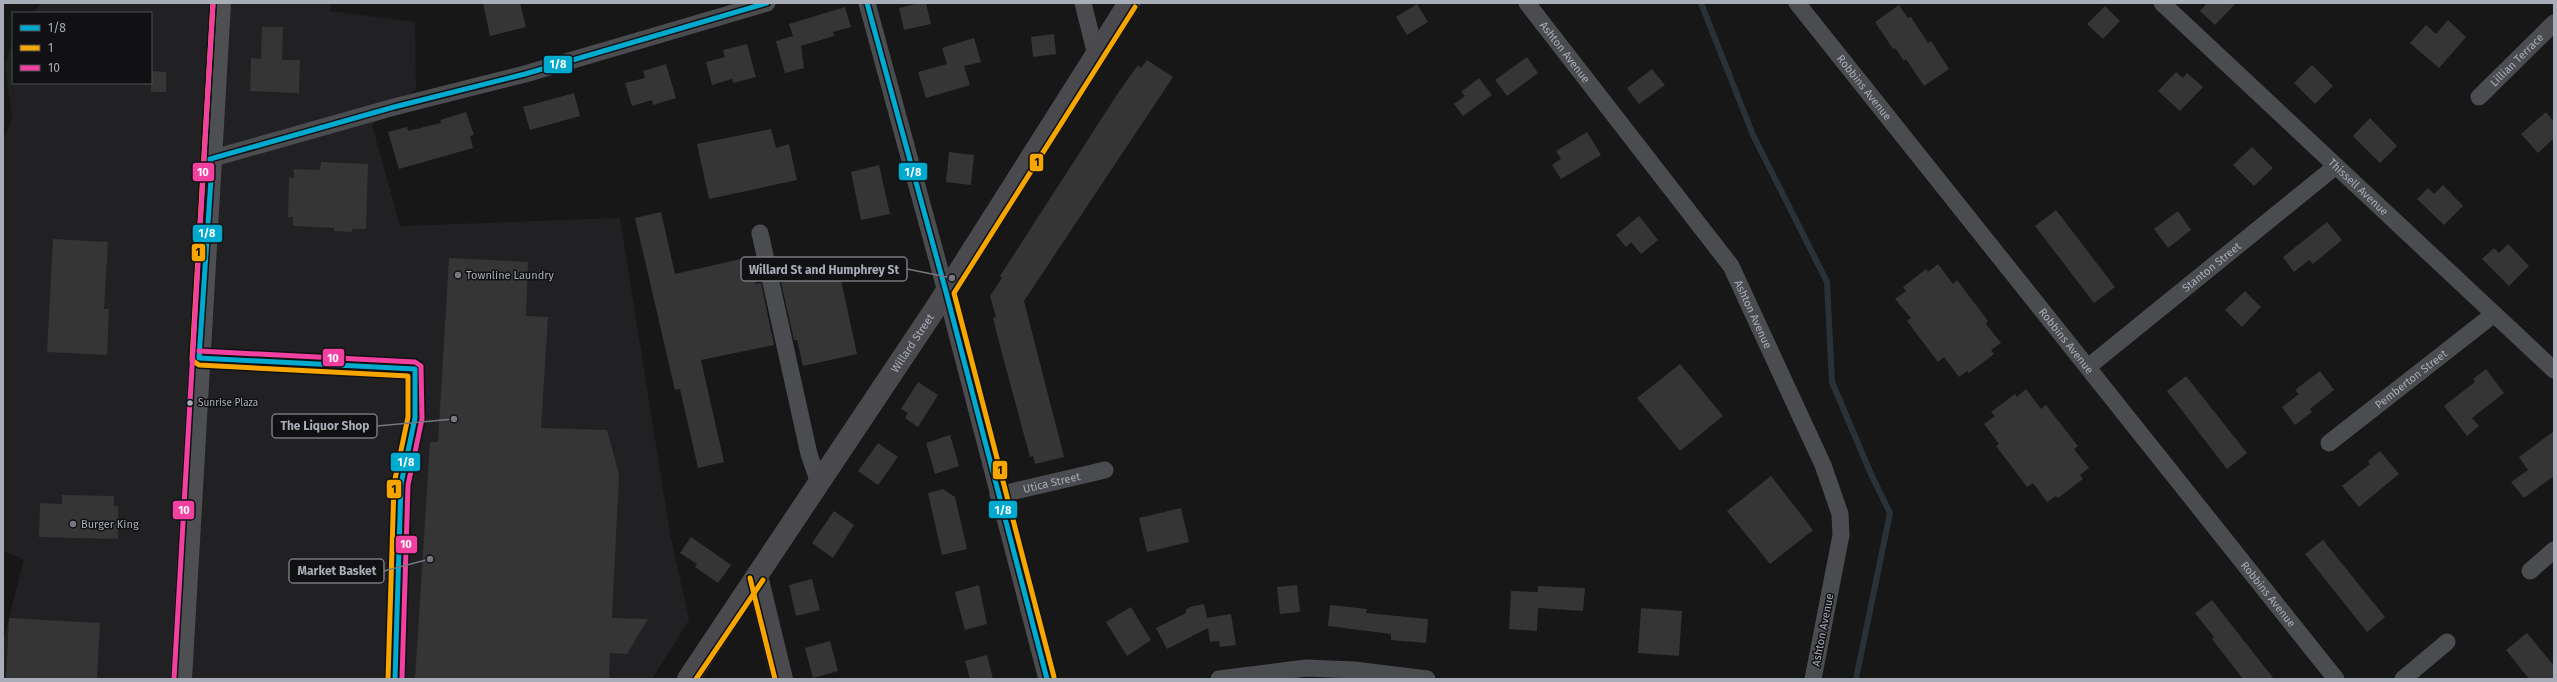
<svg xmlns="http://www.w3.org/2000/svg" width="2557" height="682" viewBox="0 0 2557 682" font-family="'Fira Sans',sans-serif">
<style>
.built{fill:#212123}
.lines{fill:none;stroke-linecap:round;stroke-linejoin:round}
.stream{stroke:#2a3239;stroke-width:6}
.building{fill:#353536}
.street{stroke:#4b4c50;stroke-width:17}
.secondary{stroke:#4a4a4e;stroke-width:22}
.primary{stroke:#4d4f52;stroke-width:22}
.bus-1-casing{stroke:#111113;stroke-width:8}
.bus-2-casing{stroke:#111113;stroke-width:8}
.bus-3-casing{stroke:#111113;stroke-width:8}
.bus-1{stroke:#00a9ce;stroke-width:5}
.bus-2{stroke:#f7a600;stroke-width:5}
.bus-3{stroke:#f240a1;stroke-width:5}
.poi-dot{fill:#757880;stroke:#111113;stroke-width:1.5}
.bus-dot{fill:#a8adb8;stroke:#111113;stroke-width:1.5}
.labels{text-anchor:middle;dominant-baseline:central;stroke-width:3;stroke-linejoin:round;paint-order:stroke}
.bus-label{font-size:10px;fill:#a8adb8;stroke:#111113;text-anchor:start}
.street-label{font-size:11px;fill:#a8adb8;stroke:#111113}
.poi-label{font-size:11px;fill:#a8adb8;stroke:#111113;text-anchor:start}
.leader{fill:none;stroke:#757880;stroke-width:1.5}
.callout-dot{fill:#757880;stroke:#111113;stroke-width:1.5}
.callout{fill:#111113;stroke:#757880;stroke-width:1.5}
.callout-label{font-size:12px;text-anchor:middle;font-weight:bold;fill:#a8adb8}
.line-badge{stroke:#111113;stroke-width:1.5}
.badge-label{font-size:11px;text-anchor:middle;font-weight:bold;fill:#fff}
.pale-badge-label{font-size:11px;text-anchor:middle;font-weight:bold;fill:#111}
</style>
<rect width="100%" height="100%" fill="#171717"/>
<polygon class="built" points="42,3 332,3 330,11 415,22 416,89 372,125 400,226 620,218 670,533 689,620 652,679 3,679 3,642 24,559 3,551 3,140 12,118 5,64 13,42 13,83 151,83 151,13 32,13"/>
<g class="lines">
<polyline class="stream" points="1701,3 1753,135 1827,282 1832,382 1871,474 1890,513 1856,679"/>
</g>
<g class="building">
<polygon points="483,3 520,3 526,27 490,36"/>
<polygon points="919,3 926,3 931,24 904,30 899,8"/>
<polygon points="2207,3 2236,3 2215,25 2200,11"/>
<polygon points="1417,4 1428,22 1407,35 1396,17"/>
<polygon points="1899,5 1908,18 1911,17 1928,43 1931,41 1949,69 1924,86 1906,59 1904,61 1895,48 1893,49 1875,22"/>
<polygon points="2105,6 2120,21 2103,39 2087,24"/>
<polygon points="845,7 851,27 833,32 834,36 801,46 804,68 785,73 776,41 793,36 789,24"/>
<polygon points="2448,20 2466,37 2439,68 2410,43 2426,25 2436,34"/>
<polygon points="262,27 283,27 282,60 300,60 299,93 250,91 251,58 261,59"/>
<polygon points="1054,34 1056,54 1033,57 1031,37"/>
<polygon points="974,38 981,62 964,66 970,85 926,98 918,72 947,64 942,48"/>
<polygon points="747,44 756,77 733,83 732,79 712,85 706,62 725,57 723,50"/>
<polygon points="1527,57 1538,73 1507,96 1495,80"/>
<polygon points="1147,60 1173,77 1024,301 1064,457 1035,464 1033,456 1030,457 1000,346 993,318 996,317 990,296 1002,278 1000,276 1120,90 1138,65 1141,68"/>
<polygon points="666,64 676,98 653,105 652,100 632,106 625,83 645,78 643,71"/>
<polygon points="2312,65 2333,86 2315,104 2294,83"/>
<polygon points="1652,69 1665,85 1639,104 1627,88"/>
<polygon points="151,71 166,72 166,92 151,92"/>
<polygon points="2176,72 2183,78 2187,73 2203,87 2180,111 2158,91"/>
<polygon points="1479,78 1492,95 1463,116 1454,104 1465,96 1461,92"/>
<polygon points="574,93 580,116 530,130 523,107"/>
<polygon points="466,112 474,135 470,136 473,148 399,169 388,132 407,127 408,131 441,123 440,120"/>
<polygon points="2546,112 2554,122 2554,138 2538,153 2521,134"/>
<polygon points="2370,118 2397,146 2380,163 2353,136"/>
<polygon points="771,129 776,148 789,144 797,180 709,199 697,144"/>
<polygon points="1587,132 1601,155 1561,179 1552,165 1561,159 1556,151"/>
<polygon points="2252,147 2273,168 2254,186 2233,165"/>
<polygon points="949,152 974,155 971,185 946,182"/>
<polygon points="321,162 368,164 366,229 352,229 352,232 334,231 334,228 293,226 293,217 288,217 289,177 294,178 294,169 320,170"/>
<polygon points="879,165 890,214 861,220 851,172"/>
<polygon points="2443,185 2463,206 2444,225 2417,199 2428,188 2434,194"/>
<polygon points="2056,210 2115,287 2094,303 2035,226"/>
<polygon points="2178,211 2191,230 2168,248 2154,229"/>
<polygon points="661,212 675,274 750,257 756,284 761,283 774,345 701,360 724,462 698,468 680,389 675,390 635,218"/>
<polygon points="1639,216 1658,240 1641,254 1631,242 1626,247 1616,235"/>
<polygon points="2327,222 2342,240 2313,264 2309,260 2294,272 2283,257"/>
<polygon points="53,239 108,242 104,309 109,309 107,355 47,352"/>
<polygon points="2508,244 2529,266 2509,286 2482,259 2494,248 2499,253"/>
<polygon points="449,258 528,262 526,316 548,317 541,428 607,430 619,474 612,618 648,619 627,654 610,653 609,679 415,679 430,442 438,442"/>
<polygon points="1938,264 1953,284 1957,280 1988,321 1986,324 2001,343 1991,350 1994,354 1969,373 1967,371 1959,377 1944,357 1938,362 1907,321 1911,318 1895,299 1906,291 1903,287 1926,269 1928,272"/>
<polygon points="838,266 857,354 803,366 797,340 794,340 780,278"/>
<polygon points="2245,291 2261,307 2242,327 2225,310"/>
<polygon points="1680,364 1723,416 1680,451 1637,398"/>
<polygon points="2486,369 2504,393 2472,418 2479,426 2467,436 2444,406 2475,382 2473,379"/>
<polygon points="2320,371 2334,390 2310,409 2312,412 2295,425 2282,407 2299,394 2295,390"/>
<polygon points="2186,376 2247,453 2227,469 2167,391"/>
<polygon points="918,382 938,395 918,427 905,418 908,413 901,409"/>
<polygon points="2026,389 2041,409 2046,405 2078,446 2074,449 2089,468 2080,475 2083,479 2058,498 2056,496 2047,502 2033,483 2027,487 1996,446 1999,444 1984,424 1995,416 1991,412 2015,394 2017,397"/>
<polygon points="2554,431 2554,476 2524,498 2511,482 2528,470 2519,457"/>
<polygon points="950,435 959,466 935,474 926,443"/>
<polygon points="878,443 898,457 878,485 858,471"/>
<polygon points="2380,451 2399,474 2359,507 2342,486 2370,464 2368,461"/>
<polygon points="1771,476 1813,530 1770,564 1727,511"/>
<polygon points="943,489 955,497 967,549 942,555 928,493"/>
<polygon points="62,495 114,496 114,506 118,506 118,539 39,537 40,503 62,504"/>
<polygon points="1181,508 1189,542 1147,552 1139,518"/>
<polygon points="834,511 854,525 833,558 812,543"/>
<polygon points="691,537 731,565 718,583 695,567 697,564 680,553"/>
<polygon points="2323,540 2385,617 2367,632 2305,554"/>
<polygon points="812,579 820,610 796,616 789,585"/>
<polygon points="979,585 987,624 965,630 955,592"/>
<polygon points="1297,585 1300,612 1280,614 1277,587"/>
<polygon points="1538,586 1585,588 1583,611 1538,608 1537,631 1509,629 1511,591 1538,592"/>
<polygon points="2212,600 2274,679 2243,679 2212,639 2214,637 2195,613"/>
<polygon points="1204,604 1207,618 1231,614 1236,645 1220,647 1219,641 1210,642 1208,628 1167,649 1156,628 1186,613 1186,610 1190,607"/>
<polygon points="1330,605 1367,609 1366,613 1428,619 1426,643 1391,640 1391,634 1328,626"/>
<polygon points="1131,607 1151,640 1127,656 1106,622"/>
<polygon points="1641,608 1682,611 1679,656 1638,653"/>
<polygon points="9,618 100,623 97,679 6,679"/>
<polygon points="2527,633 2554,666 2554,679 2529,679 2506,650"/>
<polygon points="830,641 838,671 813,678 805,648"/>
<polygon points="987,655 993,679 970,679 965,661"/>
</g>
<g class="lines">
<g class="street">
<polyline points="867,3 946,292 1047,679"/>
<polyline points="1083,3 1096,55"/>
<path id="s1" d="M1527,3L1731,266L1823,465L1840,514L1841,535L1813,679"/>
<path id="s2" d="M1797,3L2336,679"/>
<path id="s3" d="M2162,3L2554,370"/>
<path id="s4" d="M2479,97L2554,23"/>
<polyline points="210,159 394,107 525,74 767,3"/>
<polyline points="760,233 809,454 819,483"/>
<path id="s5" d="M2088,367L2336,166"/>
<path id="s6" d="M2329,443L2494,314"/>
<path id="s7" d="M998,495L1105,470"/>
<polyline points="2530,571 2554,550"/>
<polyline points="1219,679 1306,668 1354,670 1427,679"/>
<polyline points="2403,679 2447,642"/>
</g>
<g class="secondary">
<polyline points="757,576 782,679"/>
<path id="s8" d="M688,679L939,303L1129,3"/>
</g>
<polyline class="primary" points="181,679 220,3"/>
<defs>
<g id="bus-1">
<polyline points="867,3 946,292 1047,679"/>
<polyline points="395,679 401,484 415,418 415,369 199,358 211,179 210,159 394,107 525,74 767,3"/>
</g>
<g id="bus-2">
<polyline points="213,3 192,360 199,365 408,376 408,417 394,484 388,679"/>
<polyline points="750,578 775,679"/>
<polyline points="1054,677 954,293 1135,7"/>
<polyline points="696,679 763,580"/>
</g>
<g id="bus-3">
<polyline points="199,351 415,362 421,366 422,419 408,485 402,679"/>
<polyline points="174,679 213,3"/>
</g>
</defs>
<use href="#bus-1" class="bus-1-casing"/>
<use href="#bus-2" class="bus-2-casing"/>
<use href="#bus-3" class="bus-3-casing"/>
<use href="#bus-1" class="bus-1"/>
<use href="#bus-2" class="bus-2"/>
<use href="#bus-3" class="bus-3"/>
</g>
<g class="poi-dot">
<circle cx="458" cy="275" r="4"/>
<circle cx="73" cy="524" r="4"/>
</g>
<circle class="bus-dot" cx="190" cy="403" r="3.5"/>
<g class="labels">
<g class="bus-label">
<text x="198" y="403">Sunrise Plaza</text>
</g>
<g class="street-label">
<text stroke="none"><textPath href="#s1" startOffset="62">Ashton Avenue</textPath></text>
<text stroke="none"><textPath href="#s4" startOffset="53">Lillian Terrace</textPath></text>
<text stroke="none"><textPath href="#s2" startOffset="108">Robbins Avenue</textPath></text>
<text stroke="none"><textPath href="#s3" startOffset="269">Thissell Avenue</textPath></text>
<text stroke="none"><textPath href="#s5" startOffset="159">Stanton Street</textPath></text>
<text stroke="none"><textPath href="#s1" startOffset="386">Ashton Avenue</textPath></text>
<text stroke="none"><textPath href="#s2" startOffset="432">Robbins Avenue</textPath></text>
<text stroke="none"><textPath href="#s8" startOffset="404">Willard Street</textPath></text>
<text stroke="none"><textPath href="#s6" startOffset="104">Pemberton Street</textPath></text>
<text stroke="none"><textPath href="#s7" startOffset="55">Utica Street</textPath></text>
<text stroke="none"><textPath href="#s2" startOffset="756">Robbins Avenue</textPath></text>
<text transform="translate(1823 630) rotate(-79)">Ashton Avenue</text>
</g>
<g class="poi-label">
<text x="466" y="275">Townline Laundry</text>
<text x="81" y="524">Burger King</text>
</g>
</g>
<path class="leader" d="M952 278L907 269M454 419L377 426M430 559L384 571"/>
<g class="callout-dot">
<circle cx="952" cy="278" r="4"/>
<circle cx="454" cy="419" r="4"/>
<circle cx="430" cy="559" r="4"/>
</g>
<g class="callout">
<rect x="741" y="257" width="166" height="24" rx="4"/>
<rect x="272" y="414" width="105" height="24" rx="4"/>
<rect x="289" y="559" width="95" height="24" rx="4"/>
</g>
<g class="callout-label">
<text x="824" y="274">Willard St and Humphrey St</text>
<text x="325" y="430">The Liquor Shop</text>
<text x="337" y="575">Market Basket</text>
</g>
<g class="line-badge">
<rect x="543" y="55" width="30" height="19" rx="4" fill="#00a9ce"/>
<rect x="1029" y="153" width="15" height="19" rx="4" fill="#f7a600"/>
<rect x="898" y="162" width="30" height="19" rx="4" fill="#00a9ce"/>
<rect x="192" y="162" width="23" height="20" rx="4" fill="#f240a1"/>
<rect x="192" y="224" width="31" height="19" rx="4" fill="#00a9ce"/>
<rect x="191" y="243" width="15" height="19" rx="4" fill="#f7a600"/>
<rect x="322" y="348" width="23" height="19" rx="4" fill="#f240a1"/>
<rect x="390" y="452" width="31" height="20" rx="4" fill="#00a9ce"/>
<rect x="992" y="460" width="16" height="20" rx="4" fill="#f7a600"/>
<rect x="386" y="479" width="16" height="20" rx="4" fill="#f7a600"/>
<rect x="988" y="500" width="30" height="19" rx="4" fill="#00a9ce"/>
<rect x="172" y="500" width="23" height="20" rx="4" fill="#f240a1"/>
<rect x="395" y="535" width="23" height="19" rx="4" fill="#f240a1"/>
</g>
<g class="badge-label">
<text x="558" y="68">1/8</text>
<text x="913" y="176">1/8</text>
<text x="203" y="176">10</text>
<text x="207" y="237">1/8</text>
<text x="333" y="362">10</text>
<text x="406" y="466">1/8</text>
<text x="1003" y="514">1/8</text>
<text x="184" y="514">10</text>
<text x="406" y="548">10</text>
</g>
<g class="pale-badge-label">
<text x="1037" y="166">1</text>
<text x="198" y="256">1</text>
<text x="1000" y="474">1</text>
<text x="394" y="493">1</text>
</g>
<rect width="2557" height="682" fill="none" stroke="#a8adb8" stroke-width="8"/>
<rect x="12" y="12" width="140" height="72" fill="#111113" stroke="#4d4f55"/>
<rect x="20" y="25" width="20" height="6" fill="#00a9ce" stroke="#4d4f55"/>
<text x="48" y="32" font-size="12" fill="#a8adb8">1/8</text>
<rect x="20" y="45" width="20" height="6" fill="#f7a600" stroke="#4d4f55"/>
<text x="48" y="52" font-size="12" fill="#a8adb8">1</text>
<rect x="20" y="65" width="20" height="6" fill="#f240a1" stroke="#4d4f55"/>
<text x="48" y="72" font-size="12" fill="#a8adb8">10</text>
</svg>
